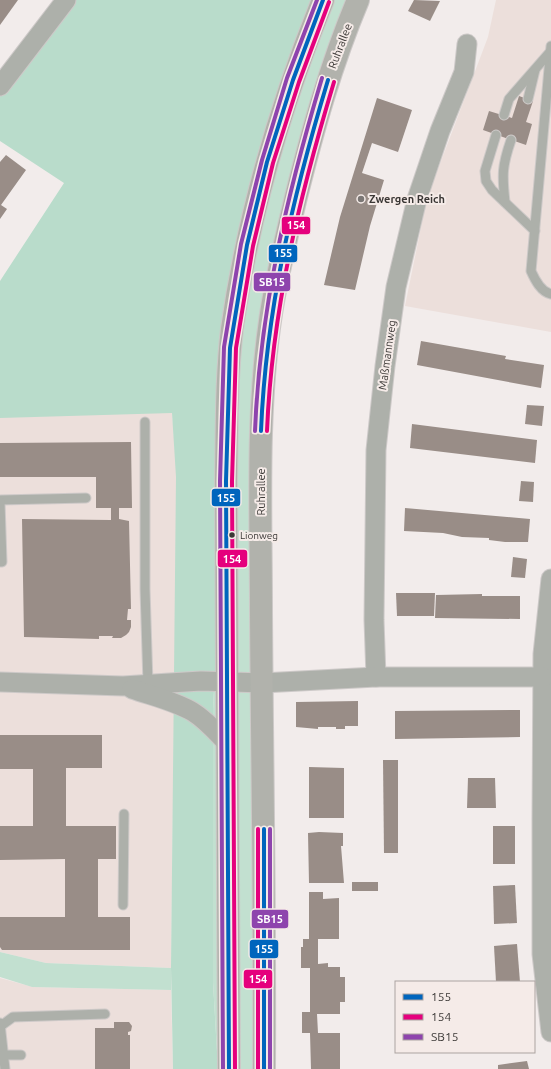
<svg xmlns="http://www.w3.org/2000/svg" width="551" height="1069" viewBox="0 0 551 1069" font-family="Ubuntu,sans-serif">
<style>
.built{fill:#ecdfdb}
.green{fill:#c2e0d0}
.forest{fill:#b9dccb}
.building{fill:#998d87}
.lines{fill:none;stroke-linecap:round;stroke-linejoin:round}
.lane-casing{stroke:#cdc9c8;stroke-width:11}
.street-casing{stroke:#cdc9c8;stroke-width:21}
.primary-casing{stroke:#cdc9c8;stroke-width:24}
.lane{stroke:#adb0aa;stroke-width:9}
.street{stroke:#adb0aa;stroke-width:19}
.primary{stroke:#b1b2ac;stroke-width:22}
.bus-1-casing{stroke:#f5ebe8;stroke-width:7}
.bus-2-casing{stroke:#f5ebe8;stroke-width:7}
.bus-3-casing{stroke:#f5ebe8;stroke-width:7}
.bus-1{stroke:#0065bd;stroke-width:4}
.bus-2{stroke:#e5007d;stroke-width:4}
.bus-3{stroke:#8e44ad;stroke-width:4}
.poi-dot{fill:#7b7775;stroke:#f5ebe8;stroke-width:1.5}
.bus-dot{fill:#3b3836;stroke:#f5ebe8;stroke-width:1.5}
.labels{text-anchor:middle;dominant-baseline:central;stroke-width:4;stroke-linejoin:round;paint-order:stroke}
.bus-label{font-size:10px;fill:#3b3836;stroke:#f5ebe8;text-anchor:start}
.street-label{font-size:11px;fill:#3b3836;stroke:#f5ebe8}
.poi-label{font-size:11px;font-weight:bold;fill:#3b3836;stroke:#f5ebe8;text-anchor:start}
.line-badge{stroke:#f5ebe8;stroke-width:1.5}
.badge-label{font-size:11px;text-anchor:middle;font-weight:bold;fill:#fff}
</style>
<rect width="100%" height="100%" fill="#f2eceb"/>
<g class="built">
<polygon points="496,0 551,0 551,332 405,306 427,198 488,37"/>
<polygon points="172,412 177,477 171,968 46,963 0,952 0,417"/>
<polygon points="0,978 33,987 171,990 173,1069 0,1069"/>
</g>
<g class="green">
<polygon points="324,0 357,0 270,313 263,1069 218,1069 213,982 213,709 225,481 248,243"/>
<polygon points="0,952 46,963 171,968 171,990 32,987 0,977"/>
</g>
<polygon class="forest" points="69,0 321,0 245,243 225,481 213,709 213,982 218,1069 173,1069 171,968 176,477 172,413 0,418 0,281 64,183 0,141 0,91"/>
<g class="building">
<polygon points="0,0 18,0 0,25"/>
<polygon points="414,0 440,1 430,21 408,11"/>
<polygon points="519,96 533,101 526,122 532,124 526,145 483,130 489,111 512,118"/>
<polygon points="377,98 412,110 398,152 372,143 362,173 384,180 370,226 355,290 324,285 340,217"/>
<polygon points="6,155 26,170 1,205 7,209 0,219 0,162"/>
<polygon points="421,341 506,356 505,359 544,365 541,388 417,365"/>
<polygon points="527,405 544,406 542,426 525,424"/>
<polygon points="412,424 537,440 535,463 410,448"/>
<polygon points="131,442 132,508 119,508 119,519 129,521 131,609 128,609 127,620 131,620 131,627 129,632 126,635 121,638 112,638 113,636 99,636 99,639 24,637 22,519 111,520 111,508 96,508 96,477 0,477 0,443"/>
<polygon points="521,481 534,482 533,502 519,501"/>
<polygon points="405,508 530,519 528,542 505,542 489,540 489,538 462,537 443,533 404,531"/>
<polygon points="513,557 527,559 525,578 511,577"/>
<polygon points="396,593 435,593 434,616 397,616"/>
<polygon points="482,594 482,596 520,596 520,619 435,618 436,595"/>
<polygon points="358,701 358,726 345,726 345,729 336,729 336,727 318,727 318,729 296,727 296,702"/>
<polygon points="520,710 520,737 395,739 395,711"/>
<polygon points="0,735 102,735 102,768 66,768 66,826 116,826 116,859 98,859 98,917 130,917 130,950 2,950 0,947 0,917 65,917 65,859 0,860 0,826 33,826 33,769 0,769"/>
<polygon points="383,760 398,760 398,853 384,853"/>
<polygon points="309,767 344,768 344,818 309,818"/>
<polygon points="468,778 495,778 496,808 467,808"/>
<rect x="493" y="826" width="22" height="38"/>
<polygon points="319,832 343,833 343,846 341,846 344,883 309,883 308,833"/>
<rect x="352" y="882" width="26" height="9"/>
<polygon points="515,885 517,923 494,924 493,886"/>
<polygon points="309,892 323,892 323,899 339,898 339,939 318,939 318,964 328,963 328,967 340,967 340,977 345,977 345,1002 340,1002 340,1014 317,1014 318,1033 340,1033 340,1069 311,1069 310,1033 302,1033 302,1012 310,1012 310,968 301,968 301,947 303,947 303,939 309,939"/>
<polygon points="517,944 520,982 496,982 494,946"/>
<polygon points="114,1022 129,1022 132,1026 131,1031 128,1032 128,1035 130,1035 130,1069 95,1069 95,1028 114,1028"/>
<polygon points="527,1061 529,1069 498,1069 498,1065"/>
</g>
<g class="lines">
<defs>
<g id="lane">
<path d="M551,46L531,271C535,280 541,292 551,294"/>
<polyline points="528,99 535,70"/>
<polyline points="504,115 509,99 550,52"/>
<polyline points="496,135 485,171 486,181 492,190 535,231"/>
<path d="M505,202C502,175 502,166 511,140"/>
<polyline points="145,422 145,589 148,684"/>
<polyline points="0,500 86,498"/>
<polyline points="0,502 2,562 0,562"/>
<polyline points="123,905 124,814"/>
<polyline points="0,1023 5,1069"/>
<polyline points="2,1025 13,1017 105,1014"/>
<polyline points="4,1055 21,1055"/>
</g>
<g id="street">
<polyline points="0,86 66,0"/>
<polyline points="551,579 543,654 542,821 542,954 551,1032"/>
<polyline points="376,677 374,620 376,450 385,366 396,287 417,199 440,131 464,72 467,44"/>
<polyline points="0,682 123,686 201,681 262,683 376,677 543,677"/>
<path d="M132,689C152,696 175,701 193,712C206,720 217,733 228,744"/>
</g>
<g id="primary">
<path d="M229,1069L226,481C227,430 226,379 232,329C248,216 280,106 323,0"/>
<path d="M264,1069C265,917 262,765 261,612C261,513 256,412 271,314C277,274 287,235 296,197C313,129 331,64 358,0"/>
</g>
</defs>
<use href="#lane" class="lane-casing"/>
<use href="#street" class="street-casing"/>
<use href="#primary" class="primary-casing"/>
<use href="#lane" class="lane"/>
<use href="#street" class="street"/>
<use href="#primary" class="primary"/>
<defs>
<g id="bus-1">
<path d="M261,431C266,309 293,196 328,80"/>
<polyline points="264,829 264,1069"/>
<polyline points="229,1069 226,481 230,348 247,245 267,162 293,80 323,0"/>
</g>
<g id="bus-2">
<path d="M267,431C272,310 299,198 334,82"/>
<polyline points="258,829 258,1069"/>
<polyline points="235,1069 232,481 236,348 253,246 273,163 299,82 329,2"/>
</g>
<g id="bus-3">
<path d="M255,431C260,308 287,195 322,78"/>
<polyline points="270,829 270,1069"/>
<polyline points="223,1069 220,481 224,347 241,244 262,160 287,78 317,0"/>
</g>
</defs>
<use href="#bus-1" class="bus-1-casing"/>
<use href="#bus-2" class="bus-2-casing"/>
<use href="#bus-3" class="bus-3-casing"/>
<use href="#bus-1" class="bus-1"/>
<use href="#bus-2" class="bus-2"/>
<use href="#bus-3" class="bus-3"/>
</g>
<circle class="poi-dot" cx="361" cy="199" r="4"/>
<circle class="bus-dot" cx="232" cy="535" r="3.5"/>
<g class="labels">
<g class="bus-label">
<text x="240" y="535">Lionweg</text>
</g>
<g class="street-label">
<text transform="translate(340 46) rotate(-69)">Ruhrallee</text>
<text transform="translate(387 355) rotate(-82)">Maßmannweg</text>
<text transform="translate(261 492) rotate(-90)">Ruhrallee</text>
</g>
<g class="poi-label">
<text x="369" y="199">Zwergen Reich</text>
</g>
</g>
<g class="line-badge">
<rect x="281" y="216" width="30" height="19" rx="4" fill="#e5007d"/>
<rect x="268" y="244" width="30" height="19" rx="4" fill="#0065bd"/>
<rect x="253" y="272" width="38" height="20" rx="4" fill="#8e44ad"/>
<rect x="211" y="488" width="30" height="19" rx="4" fill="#0065bd"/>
<rect x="217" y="549" width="31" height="19" rx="4" fill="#e5007d"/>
<rect x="251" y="909" width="38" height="20" rx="4" fill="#8e44ad"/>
<rect x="249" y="939" width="30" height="20" rx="4" fill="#0065bd"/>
<rect x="243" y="969" width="30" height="20" rx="4" fill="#e5007d"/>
</g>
<g class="badge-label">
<text x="296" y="229">154</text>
<text x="283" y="257">155</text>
<text x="272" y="286">SB15</text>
<text x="226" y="502">155</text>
<text x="232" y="563">154</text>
<text x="270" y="923">SB15</text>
<text x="264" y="953">155</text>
<text x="258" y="983">154</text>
</g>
<rect x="395" y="981" width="140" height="72" fill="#f5ebe8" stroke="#aba3a1"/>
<rect x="403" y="994" width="20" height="6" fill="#0065bd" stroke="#aba3a1"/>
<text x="431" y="1001" font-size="12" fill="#3b3836">155</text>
<rect x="403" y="1014" width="20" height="6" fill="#e5007d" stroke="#aba3a1"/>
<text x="431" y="1021" font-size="12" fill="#3b3836">154</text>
<rect x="403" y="1034" width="20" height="6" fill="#8e44ad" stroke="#aba3a1"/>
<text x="431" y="1041" font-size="12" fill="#3b3836">SB15</text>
</svg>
